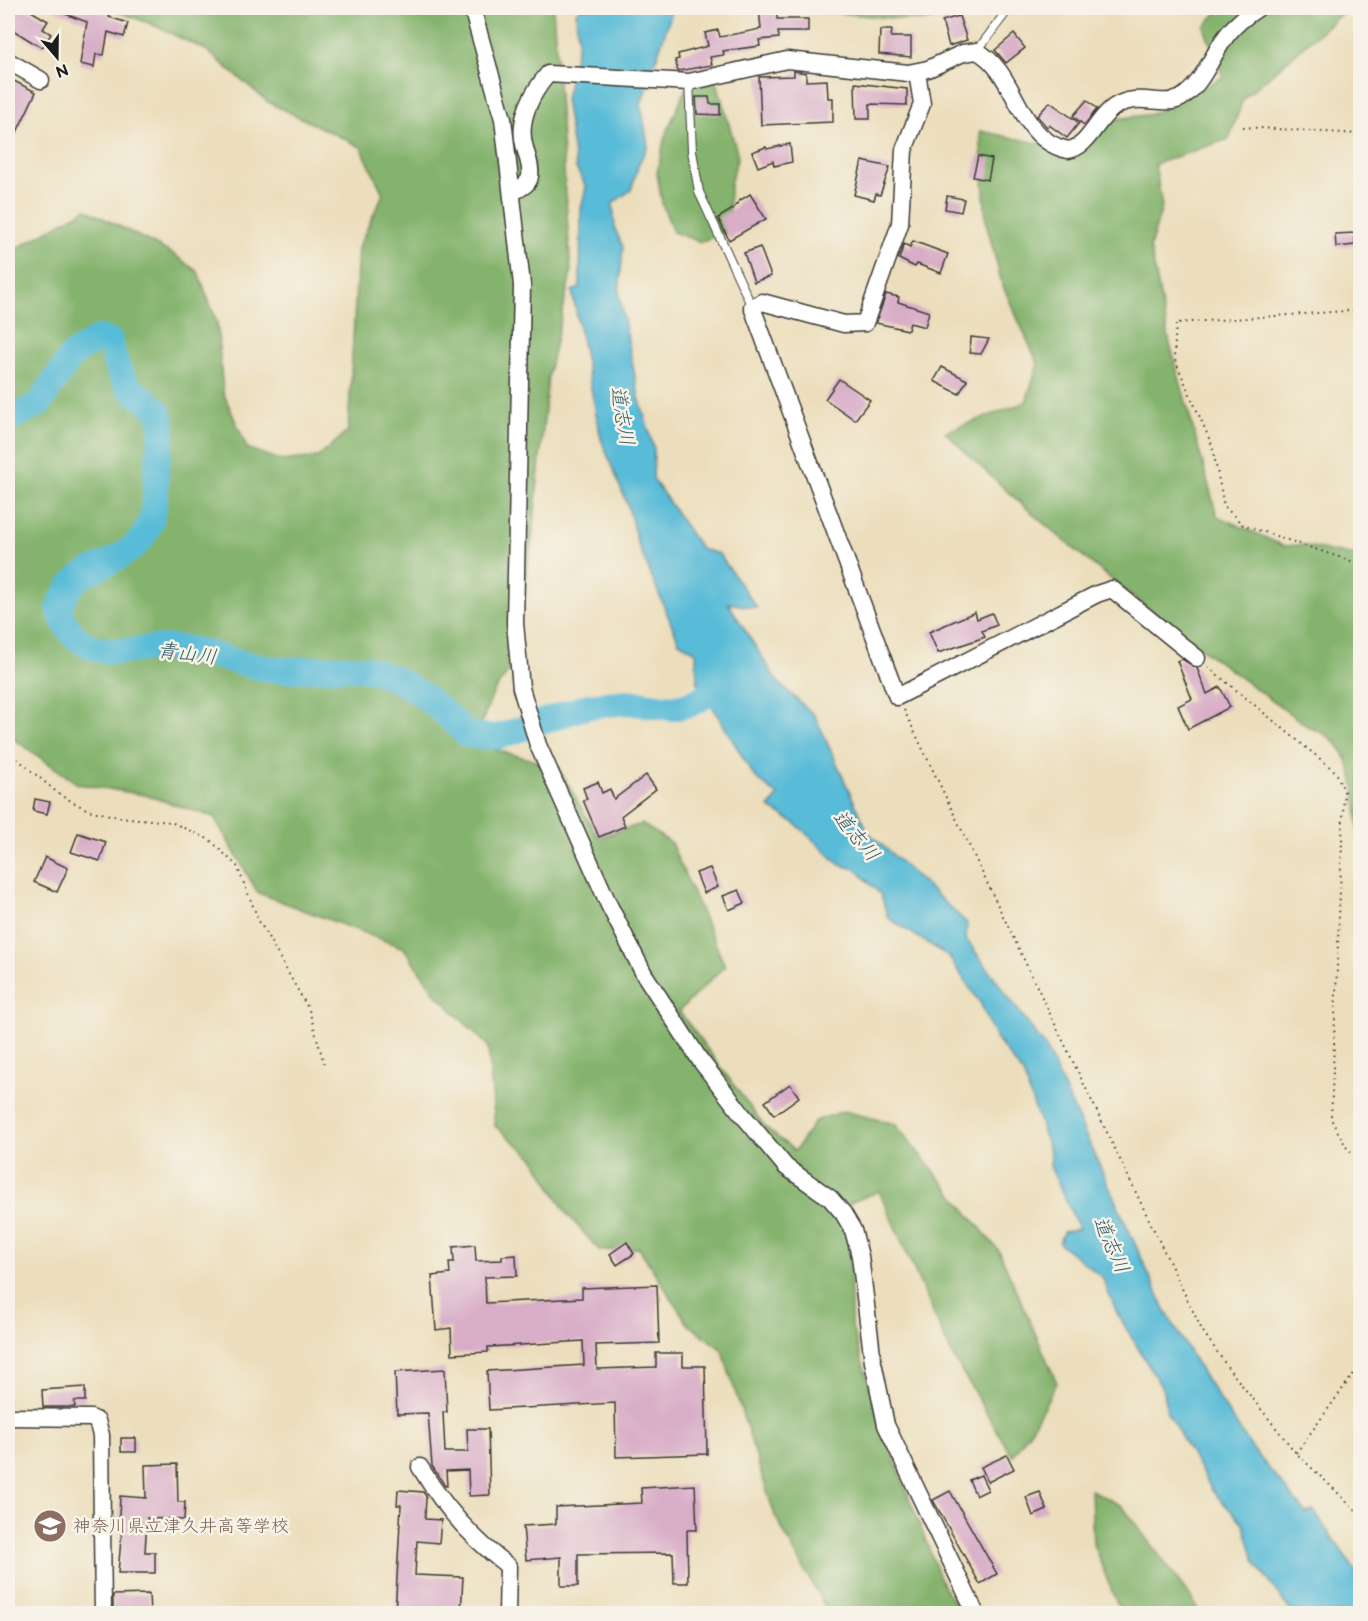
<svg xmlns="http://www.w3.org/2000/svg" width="1368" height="1621" viewBox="0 0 1368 1621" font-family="'Balsamiq Sans','Klee One',sans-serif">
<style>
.forest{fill:#84b36d;stroke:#506844;stroke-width:1.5}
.water{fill:#59bbd7;stroke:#3a6c7a;stroke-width:1.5}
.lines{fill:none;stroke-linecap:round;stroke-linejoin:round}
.river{stroke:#59bbd7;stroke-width:26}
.building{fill:#d8adc7}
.lane-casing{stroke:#3b3934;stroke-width:10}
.street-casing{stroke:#3b3934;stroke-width:19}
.path{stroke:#3b3934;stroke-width:2;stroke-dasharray:1.5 4.5;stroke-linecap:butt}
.lane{stroke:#fff;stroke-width:8}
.street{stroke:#fff;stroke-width:16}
.labels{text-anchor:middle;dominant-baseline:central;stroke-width:5;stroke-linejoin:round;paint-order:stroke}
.education-label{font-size:18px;fill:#785e54;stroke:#f7f3e8;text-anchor:start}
.water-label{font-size:20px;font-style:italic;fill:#345c67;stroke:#f7f3e8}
</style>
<rect width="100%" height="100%" fill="#f7f3e8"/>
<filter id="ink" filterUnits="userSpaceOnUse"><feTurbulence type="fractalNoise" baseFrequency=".0167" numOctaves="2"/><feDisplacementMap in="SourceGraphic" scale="12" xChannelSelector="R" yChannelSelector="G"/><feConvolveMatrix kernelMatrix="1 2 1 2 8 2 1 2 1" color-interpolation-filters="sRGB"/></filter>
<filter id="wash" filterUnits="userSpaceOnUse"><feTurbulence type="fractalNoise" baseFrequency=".008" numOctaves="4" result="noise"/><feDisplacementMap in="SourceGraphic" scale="24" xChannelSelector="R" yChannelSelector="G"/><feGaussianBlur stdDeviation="1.35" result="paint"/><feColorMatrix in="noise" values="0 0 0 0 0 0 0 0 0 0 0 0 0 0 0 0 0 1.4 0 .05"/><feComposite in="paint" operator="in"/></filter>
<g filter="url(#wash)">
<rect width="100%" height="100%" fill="#ecdebc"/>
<g class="forest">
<polygon points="107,8 553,8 571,273 548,377 533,531 512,667 494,691 481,724 453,738 558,767 598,837 642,824 671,843 725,966 679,1011 765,1127 795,1151 815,1121 844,1111 895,1124 999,1251 1057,1383 1031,1429 1012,1456 952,1355 879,1191 850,1203 851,1324 880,1422 944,1588 962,1613 828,1613 775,1516 722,1350 688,1324 639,1248 600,1251 567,1214 534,1158 495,1126 488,1046 435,993 404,948 258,893 214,817 145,795 78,784 8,735 8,247 14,250 86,209 173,254 198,272 217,323 223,392 247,448 282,461 318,457 348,431 358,248 383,194 361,147 268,102 206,50 149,23"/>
<polygon points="812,8 964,8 962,15 924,21 809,10"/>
<path d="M1221,8H1348L1243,99L1229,139L1155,164L1162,207L1150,247L1170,344L1217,516L1284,546L1302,545L1360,557V849C1354,806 1363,743 1310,728C1182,636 1056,543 945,432L1026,402L1038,364L1002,284L986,222L980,131L1076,151L1117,119L1152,114L1223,77L1204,27Z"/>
<polygon points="713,68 738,156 730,184 728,232 700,242 673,232 662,203 657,173 665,136 685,90"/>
<polygon points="1091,1490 1122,1506 1189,1595 1200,1613 1123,1613 1115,1599 1093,1544"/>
</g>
<polygon class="water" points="580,8 678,8 672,12 641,104 648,146 639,163 631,190 613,203 615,229 623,247 619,294 639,397 654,449 653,479 701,549 719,554 757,608 728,603 777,681 815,716 868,832 967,923 966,939 1046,1048 1166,1312 1202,1373 1251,1447 1306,1513 1313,1510 1360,1577 1360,1613 1292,1613 1255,1562 1243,1523 1213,1492 1167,1412 1162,1388 1117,1313 1102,1277 1059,1243 1063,1232 1079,1229 1050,1166 1051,1155 1023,1074 995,1037 981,1004 948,956 888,918 881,895 856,869 840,865 795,823 769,808 778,796 754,776 697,681 696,652 679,642 637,542 628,506 601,439 572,291 580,288 581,209 586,187 576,168 565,99 578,42 576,13"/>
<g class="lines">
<path class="river" d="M8,420L39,404L72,355L99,338L110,341C114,359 117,372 129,387C139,399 161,405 162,423C163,436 159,451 157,464C154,495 159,527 131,549C100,574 77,563 59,608C65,626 70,636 88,645C112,658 143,647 169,647C207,648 249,670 285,670C309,670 352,664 375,671C411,682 442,708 467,735L498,737L588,706L628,702L672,708L691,704L736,679"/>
</g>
<g id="blocks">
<g class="building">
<polygon points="8,8 26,8 48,21 43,29 51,34 42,48 8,27"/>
<polygon points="49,8 101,8 99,11 110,15 109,17 128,23 124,37 108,32 104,55 96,54 94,67 80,64 87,22"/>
<polygon points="759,8 777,8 777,19 808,19 808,32 778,32 779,38 759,40 760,46 723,51 724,55 710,57 712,65 678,71 675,60 679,59 678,54 708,46 705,33 718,30 720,37 761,29"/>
<polygon points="959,16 967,40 949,46 942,21"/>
<polygon points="880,30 892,30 891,37 911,37 911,57 879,54"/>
<polygon points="1014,34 1025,48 1006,63 995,50"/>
<polygon points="794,71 806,73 806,81 827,80 828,98 833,98 833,122 761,125 759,77 794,76"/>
<polygon points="8,78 36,92 8,151"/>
<polygon points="855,83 907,89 907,105 870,104 870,119 856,119"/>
<polygon points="696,97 709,97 710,104 720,104 720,115 697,114"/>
<polygon points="1087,100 1097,109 1084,125 1073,116"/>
<polygon points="1050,102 1079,123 1067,138 1049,125 1047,127 1037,116"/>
<polygon points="790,144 792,162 774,166 773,161 758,167 752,152 766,147 767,149"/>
<polygon points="978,156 992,159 988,180 973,177"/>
<polygon points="862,161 890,167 880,195 876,194 874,200 854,195"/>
<polygon points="750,194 766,219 729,240 718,218 733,209 739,201"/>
<polygon points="947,196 964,199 961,212 945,209"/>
<polygon points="1355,233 1355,245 1336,247 1335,234"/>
<polygon points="913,241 948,254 941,273 917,264 915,267 899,259 904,244 910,247"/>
<polygon points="760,247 771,276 754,282 744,253"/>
<polygon points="886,294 899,297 898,302 929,312 925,327 910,323 908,330 876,323"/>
<polygon points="971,337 989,339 981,354 970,353"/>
<polygon points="942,367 967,380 959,394 934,381"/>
<polygon points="839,379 870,400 855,420 825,399"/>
<polygon points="975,612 977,619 992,613 997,625 982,631 985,637 938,653 929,632"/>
<polygon points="1182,659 1197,668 1207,694 1220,687 1230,707 1188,729 1178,706 1192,699 1177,661"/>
<polygon points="646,775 656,789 621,816 625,826 599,837 583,800 587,799 583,788 598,782 602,793 610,789 614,799"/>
<polygon points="35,799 50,802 47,814 33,811"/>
<polygon points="78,833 106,842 100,861 71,852"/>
<polygon points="45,857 68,868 57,892 34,882"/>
<polygon points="710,868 718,887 704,893 696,873"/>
<polygon points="739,890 745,903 729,910 723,896"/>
<polygon points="790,1084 799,1097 774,1115 765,1102"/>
<polygon points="627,1242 634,1254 617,1265 610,1254"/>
<polygon points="475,1245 476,1261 502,1260 502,1256 516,1255 517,1276 485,1277 486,1303 582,1298 582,1288 657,1285 659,1343 596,1345 597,1369 656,1367 656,1353 683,1353 683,1366 705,1366 707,1454 616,1457 615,1403 489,1410 487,1371 584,1365 583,1341 488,1347 488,1352 452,1354 451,1328 436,1330 432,1276 450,1274 449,1262 454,1262 453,1247"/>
<polygon points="445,1369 447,1412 443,1412 445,1452 468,1452 467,1429 488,1429 490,1495 469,1496 468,1470 446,1471 447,1486 445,1486 432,1466 428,1413 397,1414 395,1372"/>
<polygon points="85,1387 85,1401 74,1401 75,1407 43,1407 42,1390"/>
<rect x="121" y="1438" width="15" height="14"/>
<polygon points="1007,1455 1014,1469 988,1482 981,1467"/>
<polygon points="177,1464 178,1502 185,1502 184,1520 147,1518 145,1552 155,1552 155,1573 118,1573 123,1517 119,1517 120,1496 146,1498 145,1465"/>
<polygon points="981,1475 988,1490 976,1496 969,1480"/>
<polygon points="695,1485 697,1530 687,1530 688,1583 674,1583 673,1553 578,1554 578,1586 561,1586 561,1557 526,1560 523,1526 556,1524 556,1507 642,1503 641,1488"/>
<polygon points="398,1490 423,1492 426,1496 425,1519 441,1520 439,1543 417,1541 415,1575 463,1577 461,1614 395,1614 401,1505 397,1505"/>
<polygon points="950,1491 997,1574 980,1584 933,1500"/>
<polygon points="1040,1492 1047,1510 1033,1516 1026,1497"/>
<polygon points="149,1594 150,1613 113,1614 113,1595"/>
</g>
</g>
</g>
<g filter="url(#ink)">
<use href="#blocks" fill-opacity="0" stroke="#3b3934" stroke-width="1.5"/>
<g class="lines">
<defs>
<g id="lane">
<polyline points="977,51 1007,11 1014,8"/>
<polyline points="689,82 692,151 699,192 752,307"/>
</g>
<g id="street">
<polyline points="472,8 503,119 522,285 515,623 521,688 538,745 609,905 644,974 700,1060 741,1113 786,1167 830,1198 843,1213 853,1230 860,1256 873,1362 886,1425 976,1614"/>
<polyline points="8,61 41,80"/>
<polyline points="917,72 922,104 904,150 900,224 865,323 844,324 762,302 752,307 897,697 1097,594 1112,589 1197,658"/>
<path d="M513,192C520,188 529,185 530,176C532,167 526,154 524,144C518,119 532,93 548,74L689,82L787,60L908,73L928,69L963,53L977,51C1018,73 1016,139 1068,150C1089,147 1096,119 1114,107C1138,91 1164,108 1181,98C1204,83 1211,56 1227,35C1236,23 1247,15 1258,8"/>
<polyline points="8,1417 91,1418 97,1421 101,1435 103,1614"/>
<path d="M420,1467C443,1506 471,1538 508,1566L507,1614"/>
</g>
</defs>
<use href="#lane" class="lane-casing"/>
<use href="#street" class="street-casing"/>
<g class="path">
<polyline points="1243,127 1360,134"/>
<polyline points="1360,310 1176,323 1174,358 1212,445 1224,506 1243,525 1360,564"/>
<polyline points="1208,667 1336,772 1344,791 1331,1119 1348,1150 1360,1158"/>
<polyline points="904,710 1202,1330 1229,1369 1296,1453 1360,1514"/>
<polyline points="8,751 60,795 88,810 119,817 171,822 210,840 237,866 259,921 309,1010 324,1063"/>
<polyline points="1296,1453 1360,1365"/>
</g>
<use href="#lane" class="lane"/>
<use href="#street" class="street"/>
</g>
</g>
<defs>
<symbol id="school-disc" viewBox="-11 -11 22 22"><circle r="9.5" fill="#8d6e63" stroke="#f7f3e8"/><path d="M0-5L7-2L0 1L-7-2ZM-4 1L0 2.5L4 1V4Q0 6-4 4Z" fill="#fff"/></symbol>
</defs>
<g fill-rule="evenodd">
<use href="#school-disc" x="31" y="1507" width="38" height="38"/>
</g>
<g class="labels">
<g class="education-label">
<text x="73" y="1526">神奈川県立津久井高等学校</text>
</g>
<g class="water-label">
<text transform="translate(622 416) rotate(80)">道志川</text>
<text transform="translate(187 654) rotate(7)">青山川</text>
<text transform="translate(856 836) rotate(50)">道志川</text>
<text transform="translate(1111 1245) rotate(66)">道志川</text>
</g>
</g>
<rect width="1368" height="1621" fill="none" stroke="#f7f3e8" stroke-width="30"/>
<g transform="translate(57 57) rotate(160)" stroke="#f7f3e8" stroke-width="4.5" paint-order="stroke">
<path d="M0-4.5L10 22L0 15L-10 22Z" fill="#1c1c1c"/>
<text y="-9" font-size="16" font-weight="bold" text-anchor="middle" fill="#1c1c1c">N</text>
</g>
</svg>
